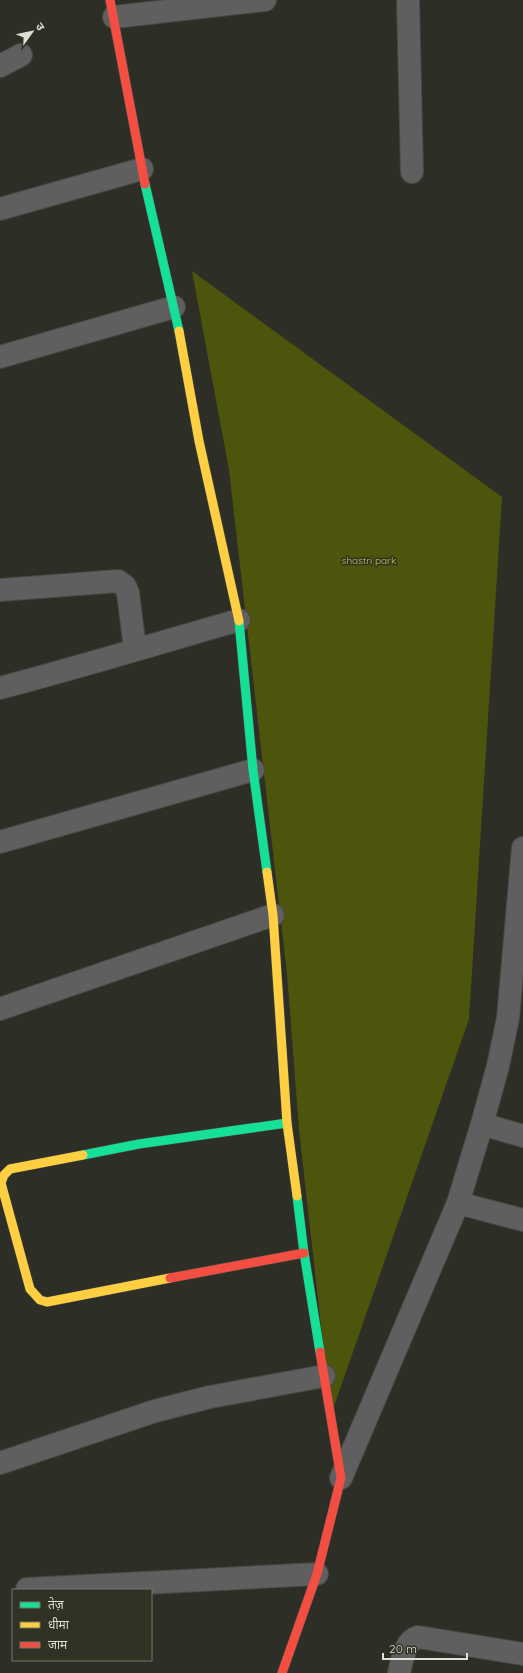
<svg xmlns="http://www.w3.org/2000/svg" width="523" height="1673" viewBox="0 0 523 1673" font-family="Quicksand,'Noto Sans Devanagari',sans-serif">
<style>
.green{fill:#4d540b}
.lines{fill:none;stroke-linecap:round;stroke-linejoin:round}
.street-casing{stroke:#484943;stroke-width:24}
.fast-casing{stroke:#484943;stroke-width:10}
.slow-casing{stroke:#484943;stroke-width:10}
.jam-casing{stroke:#484943;stroke-width:10}
.street{stroke:#5f5f60;stroke-width:22}
.fast{stroke:#16e098;stroke-width:9}
.slow{stroke:#ffcf43;stroke-width:9}
.jam{stroke:#f24e42;stroke-width:9}
.labels{text-anchor:middle;dominant-baseline:central;stroke-width:3;stroke-linejoin:round;paint-order:stroke}
.park-label{font-size:10px;fill:#c2d053;stroke:#303223}
</style>
<rect width="100%" height="100%" fill="#2d2e26"/>
<polygon class="green" points="192,271 502,497 469,1019 331,1415 299,1130 287,974 229,470"/>
<g class="lines">
<defs>
<g id="street">
<polyline points="408,0 412,172"/>
<polyline points="114,17 265,0"/>
<polyline points="0,66 21,55"/>
<polyline points="0,209 142,169"/>
<polyline points="0,357 174,307"/>
<polyline points="0,590 118,581 125,586 128,593 135,649"/>
<path d="M0,688C80,667 159,643 239,620"/>
<polyline points="0,842 253,770"/>
<polyline points="0,1009 273,915"/>
<polyline points="482,1124 523,1136"/>
<polyline points="458,1203 523,1220"/>
<polyline points="0,1463 155,1411 210,1397 324,1376"/>
<polyline points="341,1478 458,1203 482,1124 498,1066 508,1018 523,848"/>
<polyline points="27,1589 317,1574"/>
<path d="M399,1673C402,1661 404,1641 418,1637L523,1654"/>
</g>
<g id="fast">
<polyline points="145,184 179,331"/>
<polyline points="239,621 253,770 267,872"/>
<polyline points="83,1155 139,1144 287,1123"/>
<polyline points="297,1196 304,1253 320,1352"/>
</g>
<g id="slow">
<polyline points="179,331 199,441 239,621"/>
<polyline points="267,872 273,915 287,1123 297,1196"/>
<polyline points="83,1155 10,1169 4,1175 1,1183 30,1289 40,1300 47,1302 170,1278"/>
</g>
<g id="jam">
<polyline points="110,0 145,184"/>
<polyline points="170,1278 304,1253"/>
<polyline points="282,1673 317,1574 341,1478 320,1352"/>
</g>
</defs>
<use href="#street" class="street-casing"/>
<use href="#fast" class="fast-casing"/>
<use href="#slow" class="slow-casing"/>
<use href="#jam" class="jam-casing"/>
<use href="#street" class="street"/>
<use href="#fast" class="fast"/>
<use href="#slow" class="slow"/>
<use href="#jam" class="jam"/>
</g>
<g class="labels">
<g class="park-label">
<text x="369" y="560">shastri park</text>
</g>
</g>
<rect x="12" y="1589" width="140" height="72" fill="#303223" stroke="#76776b"/>
<rect x="20" y="1602" width="20" height="6" fill="#16e098" stroke="#76776b"/>
<text x="48" y="1609" font-size="12" fill="#dedfd6">तेज़</text>
<rect x="20" y="1622" width="20" height="6" fill="#ffcf43" stroke="#76776b"/>
<text x="48" y="1629" font-size="12" fill="#dedfd6">धीमा</text>
<rect x="20" y="1642" width="20" height="6" fill="#f24e42" stroke="#76776b"/>
<text x="48" y="1649" font-size="12" fill="#dedfd6">जाम</text>
<g transform="translate(32 32) rotate(57)" stroke="#303223" stroke-width="3" paint-order="stroke">
<path d="M0-3L7 15L0 10L-7 15Z" fill="#dedfd6"/>
<text y="-6" font-size="11" font-weight="bold" text-anchor="middle" fill="#dedfd6">उ</text>
</g>
<path d="M383 1653v6h84v-6" fill="none" stroke="#dedfd6" stroke-width="2"/>
<text x="389" y="1653" font-size="12" fill="#dedfd6" stroke="#303223" stroke-width="3" paint-order="stroke">20 m</text>
</svg>
